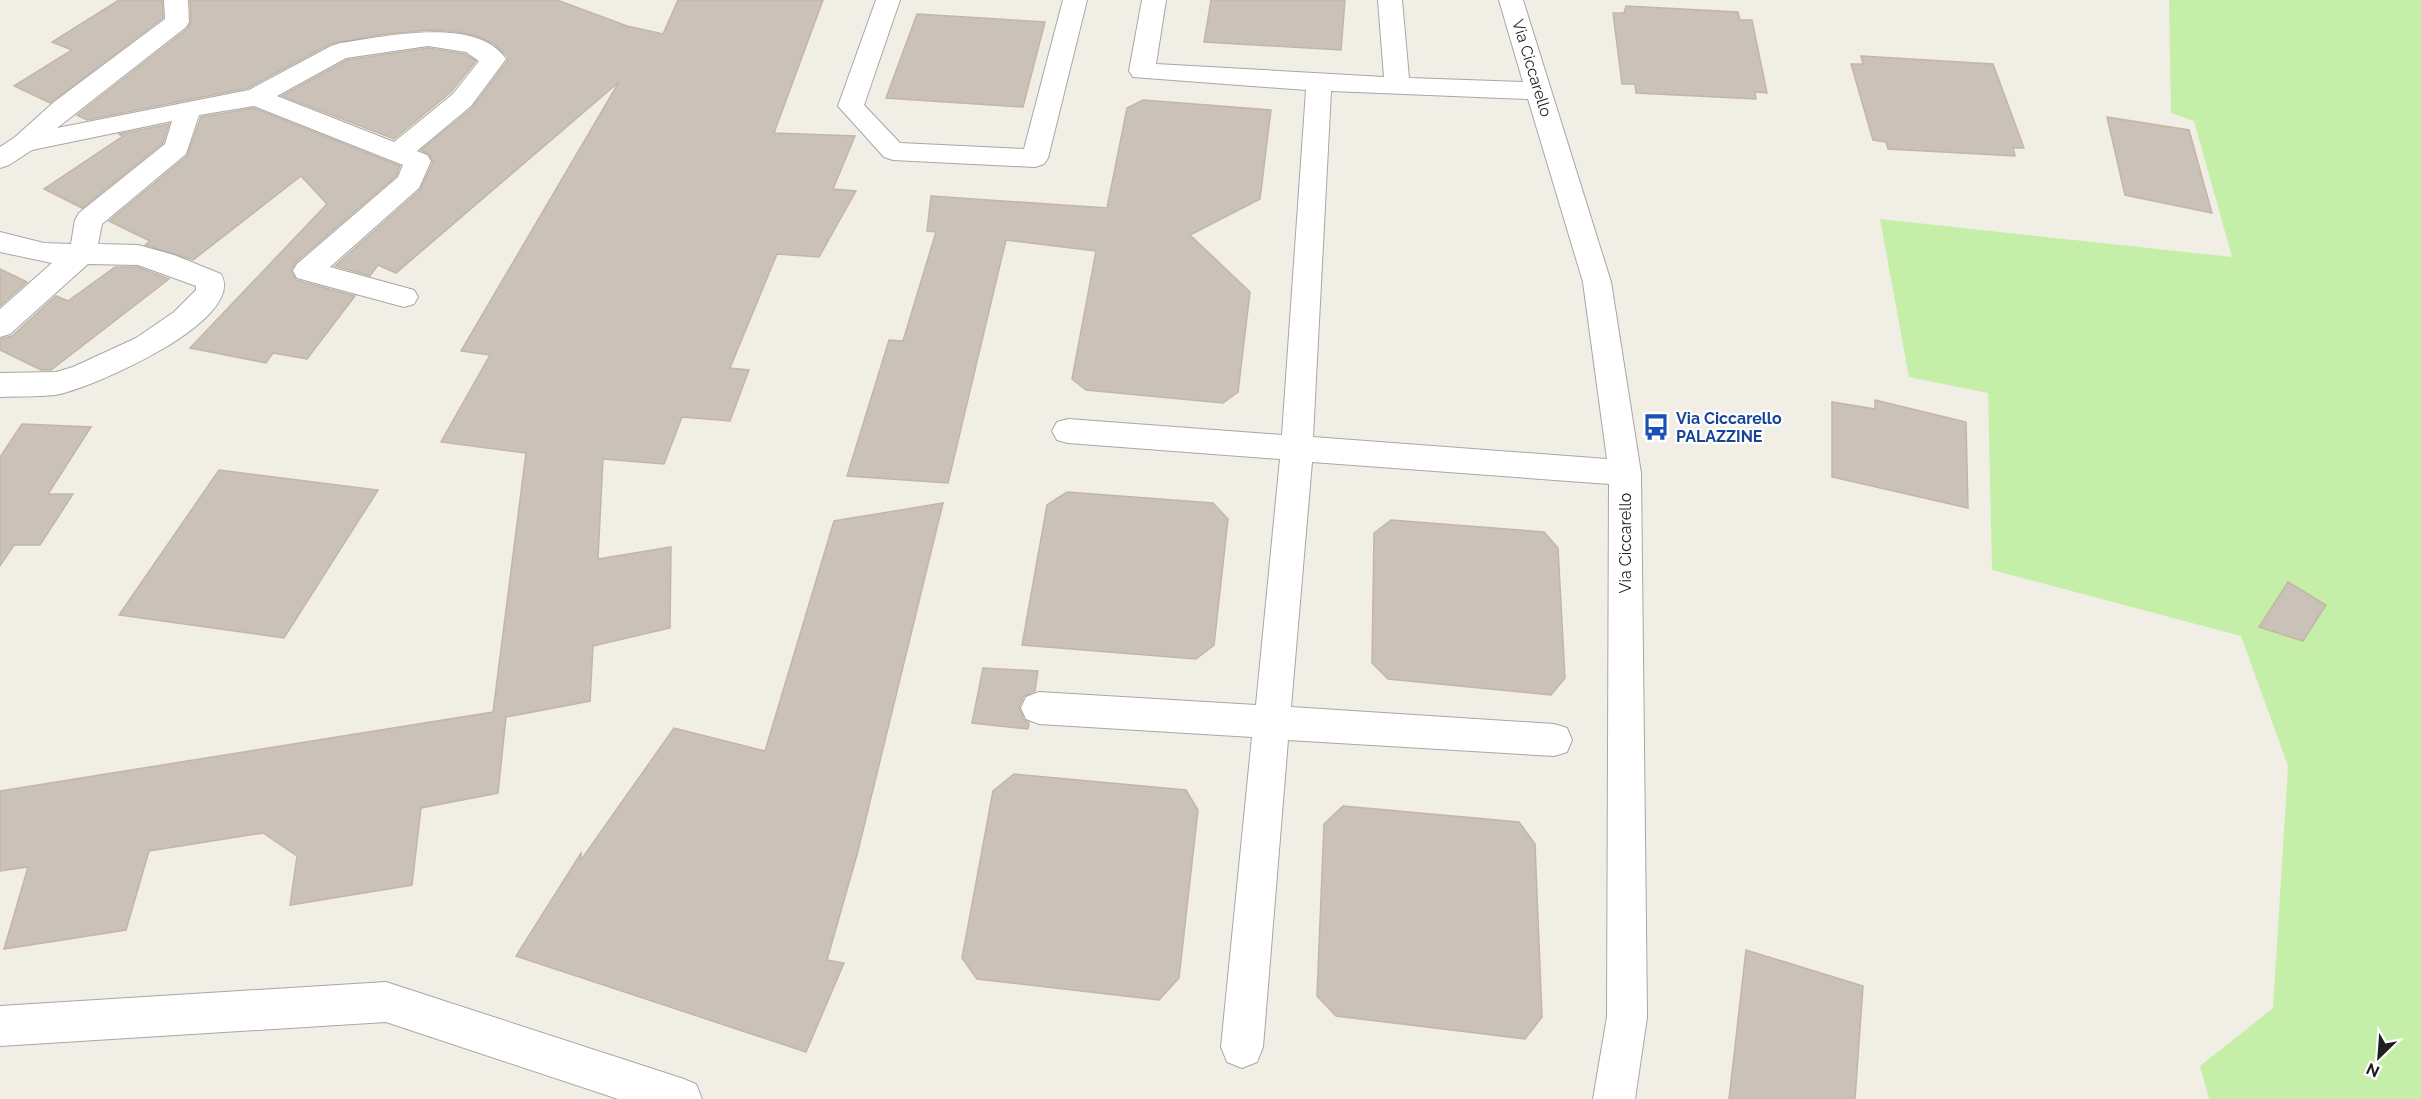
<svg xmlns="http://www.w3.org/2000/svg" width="2421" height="1099" viewBox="0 0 2421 1099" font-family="Raleway,sans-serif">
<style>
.grass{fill:#c5efa8}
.building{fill:#cac1b8;stroke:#c4b6a6;stroke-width:1.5}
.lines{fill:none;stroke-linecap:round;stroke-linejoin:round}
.street-casing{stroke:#a7a7a7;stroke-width:2}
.street{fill:#fff;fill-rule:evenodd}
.labels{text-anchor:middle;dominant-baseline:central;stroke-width:4.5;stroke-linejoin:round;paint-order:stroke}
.street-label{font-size:16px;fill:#202020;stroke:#fff}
.transit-label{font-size:16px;font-weight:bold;fill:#164399;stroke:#fff;text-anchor:start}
</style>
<rect width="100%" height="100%" fill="#f1eee5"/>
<polygon class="grass" points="2169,0 2421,0 2421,1099 2209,1099 2200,1066 2273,1008 2288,766 2241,636 1992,570 1988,393 1909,377 1880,219 2232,257 2194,121 2171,113"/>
<g class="building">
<polygon points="119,0 162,0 163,18 50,103 14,86 72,50 52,42"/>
<polygon points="190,0 557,0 627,26 663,34 678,0 823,0 774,133 855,136 833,189 856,191 819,257 777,254 730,368 749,370 730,421 682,417 664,464 603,459 598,559 671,547 670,628 593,646 590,701 506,717 498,793 421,808 412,885 290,905 297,856 263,833 149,851 126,930 4,949 28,867 0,871 0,791 493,712 526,453 441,442 490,355 461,351 619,82 396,273 378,265 370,276 335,266 420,190 433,162 429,154 421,150 472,108 508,60 508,57 493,43 474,35 452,31 428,30 380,35 330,44 248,88 87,120 77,115 187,29 191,22"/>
<polygon points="1211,0 1345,0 1341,50 1204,42"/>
<polygon points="1626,6 1738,12 1740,20 1752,20 1767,93 1755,92 1756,99 1636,93 1635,84 1622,84 1613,13 1624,13"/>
<polygon points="917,14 1045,22 1023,107 886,98"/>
<polygon points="428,48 465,54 476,61 451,92 394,139 282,96 347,60"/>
<polygon points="1861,56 1993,64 2024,148 2013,148 2015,156 1888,149 1886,142 1873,140 1851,64 1863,64"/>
<polygon points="1143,100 1271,110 1260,199 1190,235 1250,292 1238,392 1223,403 1086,390 1072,379 1096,251 1006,240 948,483 847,476 889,340 903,341 936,232 927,231 931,196 1107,208 1127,108"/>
<polygon points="254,108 400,166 396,176 296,262 291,270 296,280 355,296 307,359 273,353 266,363 190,348 327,204 301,176 193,260 145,245 150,241 109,221 187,156 201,117"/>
<polygon points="2107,117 2189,130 2212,213 2125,195"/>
<polygon points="169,124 163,143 82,208 44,189 123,136 119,134"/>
<polygon points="115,267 138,267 169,279 51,370 41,370 0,350 0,339 12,336 56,296 68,301"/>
<polygon points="0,269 27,282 0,306"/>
<polygon points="1875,400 1966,422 1968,508 1832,477 1832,402 1875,409"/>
<polygon points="22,424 91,427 48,494 73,494 40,545 14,545 0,566 0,457"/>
<polygon points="219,470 378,490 284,638 119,615"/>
<polygon points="1067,492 1213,503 1228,519 1214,645 1196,659 1022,645 1047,505"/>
<polygon points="943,503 858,851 827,960 844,963 806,1052 516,956 581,853 581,860 674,728 765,751 834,521"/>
<polygon points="1391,520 1544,532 1558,548 1565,678 1551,695 1388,679 1372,663 1374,533"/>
<polygon points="2288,582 2326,605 2303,641 2259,627"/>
<polygon points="983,668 1038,671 1035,691 1024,696 1019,707 1024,720 1029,723 1028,729 972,723"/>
<polygon points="1014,774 1186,790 1198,810 1179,978 1159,1000 977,979 962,958 993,791"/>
<polygon points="1343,806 1519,822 1535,844 1542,1017 1525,1039 1336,1016 1317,996 1324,824"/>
<polygon points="1746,950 1863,986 1855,1099 1729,1099"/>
</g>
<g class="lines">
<defs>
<g id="street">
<path d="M164,0H188L189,22L186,27L57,128L249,90L331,46L340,43C383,37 477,15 506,59L471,106L417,151L427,155L431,161L419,188L330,267L414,290L418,297L414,304L404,307L297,278L293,271L297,264L398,177L403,165L254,106L199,115L186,154L102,224L98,244L138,245L174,255L221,274C248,320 91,389 55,395C37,397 18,396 0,397V373L56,372L73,367L136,338L174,312L196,290V286L138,265L88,264L10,334L0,337V309L52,263L0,252V232L44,243L71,244L75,220L79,213L165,144L172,121L32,150L9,165L0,168V147L15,137L54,102L165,19ZM428,46L466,52L479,61L453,94L394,142L277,96L346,58Z"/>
<polygon points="876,0 900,0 864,105 900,143 1024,149 1063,0 1087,0 1048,158 1044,164 1035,167 893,160 884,157 838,106"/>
<path d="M1142,0H1166L1156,64L1384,77L1378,0H1402L1409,78L1523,82L1499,0H1523L1611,282L1641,473L1647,1017L1635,1099H1593L1607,1017L1609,484L1312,462L1291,707L1554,724L1567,728L1572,740L1567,752L1554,756L1288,740L1263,1047L1257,1062L1242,1068L1227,1062L1221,1047L1252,737L1039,724L1026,719L1021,708L1026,697L1039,692L1256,705L1280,459L1068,443L1057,440L1052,431L1057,422L1068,419L1282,435L1306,90L1133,77L1129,71ZM1331,91L1528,99L1583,282L1607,459L1313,437Z"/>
<polygon points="386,982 681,1078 696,1084 702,1099 618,1099 386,1022 0,1046 0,1006"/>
</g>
</defs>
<use href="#street" class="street-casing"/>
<use href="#street" class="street"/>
</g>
<defs>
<symbol id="bus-bare" viewBox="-9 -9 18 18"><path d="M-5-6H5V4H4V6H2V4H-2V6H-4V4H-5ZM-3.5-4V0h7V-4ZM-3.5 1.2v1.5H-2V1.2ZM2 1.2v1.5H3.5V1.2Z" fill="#1a4fb4" stroke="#fff" stroke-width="2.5" paint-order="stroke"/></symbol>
</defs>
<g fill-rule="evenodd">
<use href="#bus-bare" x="1637" y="408" width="38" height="38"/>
</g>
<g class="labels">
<g class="street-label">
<text transform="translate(1532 68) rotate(73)">Via Ciccarello</text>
<text transform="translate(1625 543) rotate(-90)">Via Ciccarello</text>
</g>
<g class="transit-label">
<text x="1676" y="418">Via Ciccarello<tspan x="1676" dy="18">PALAZZINE</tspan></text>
</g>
</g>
<g transform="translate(2379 1057) rotate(205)" stroke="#ffffff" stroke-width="4.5" paint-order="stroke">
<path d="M0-4.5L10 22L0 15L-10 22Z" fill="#202020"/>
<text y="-9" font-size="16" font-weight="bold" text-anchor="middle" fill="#202020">N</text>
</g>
</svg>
